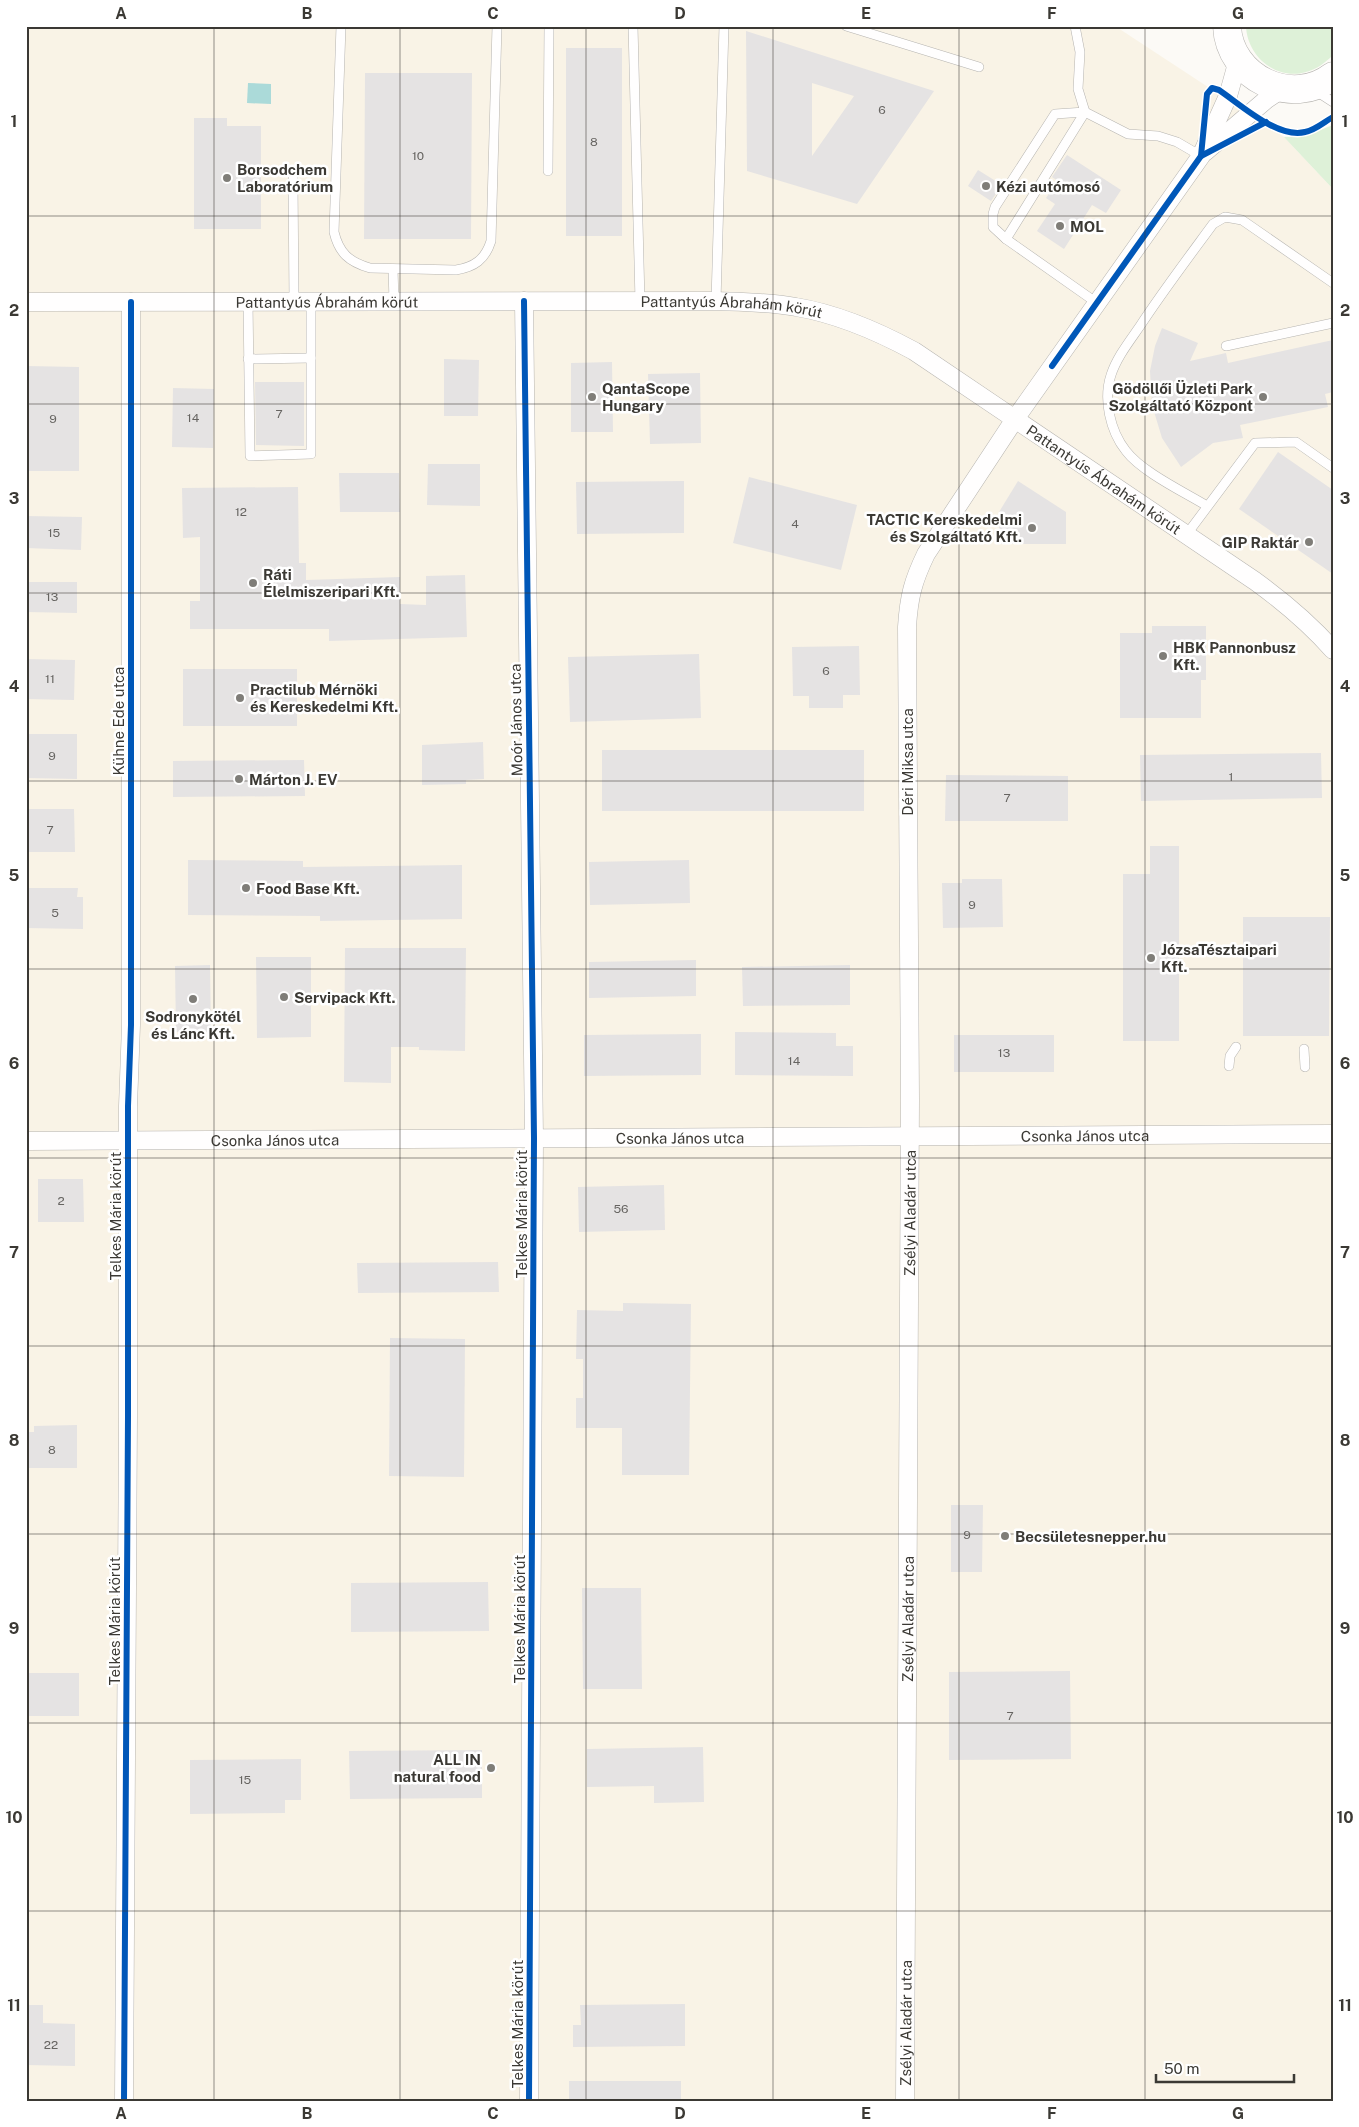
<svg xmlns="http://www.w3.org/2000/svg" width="1359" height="2127" viewBox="0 0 1359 2127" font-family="'Public Sans',sans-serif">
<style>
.built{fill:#f9f3e6}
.green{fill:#def1d8}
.water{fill:#abdad9}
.building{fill:#e5e3e3;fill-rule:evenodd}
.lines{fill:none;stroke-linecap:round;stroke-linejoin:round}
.lane-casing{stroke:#b6b4b0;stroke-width:10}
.street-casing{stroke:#b6b4b0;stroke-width:19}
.primary-casing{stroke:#b6b4b0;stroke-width:29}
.lane{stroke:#fffefe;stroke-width:9}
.street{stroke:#fffefe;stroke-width:18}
.primary{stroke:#fffefe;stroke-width:28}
.cycleway-casing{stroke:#fff;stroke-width:9}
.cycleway{stroke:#0057b8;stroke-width:6}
.grid{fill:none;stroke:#3b3934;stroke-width:1;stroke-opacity:0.55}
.poi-dot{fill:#7f7d78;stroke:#fff;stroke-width:2}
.labels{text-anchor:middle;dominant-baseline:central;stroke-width:5;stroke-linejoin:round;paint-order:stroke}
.number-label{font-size:12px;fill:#666461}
.poi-label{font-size:15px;font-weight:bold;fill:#3b3934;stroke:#fff;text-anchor:start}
.street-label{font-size:15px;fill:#3b3934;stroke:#fff}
.neatline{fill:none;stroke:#3b3934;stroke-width:2}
.grid-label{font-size:16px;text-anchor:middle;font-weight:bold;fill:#3b3934}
</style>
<rect width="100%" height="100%" fill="#fcfaf6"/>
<polygon class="built" points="26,26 1115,26 1284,137 1333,189 1333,2101 26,2101"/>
<g class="green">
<path d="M1246,26H1333V55C1325,63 1317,69 1306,72C1276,81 1247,56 1246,26Z"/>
<polygon points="1333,125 1333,189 1284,137 1305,136"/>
</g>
<polygon class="water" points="248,83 271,84 271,104 247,103"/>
<g class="building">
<path d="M746,31L934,91L857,204L747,171ZM812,83L854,96L812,156Z"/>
<rect x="566" y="48" width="56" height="188"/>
<polygon points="365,73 472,73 471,239 364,239"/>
<polygon points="194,118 227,118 227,126 261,126 261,229 194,229"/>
<polygon points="1067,155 1121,190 1106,213 1092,205 1064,249 1037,231 1055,204 1046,198 1058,181 1052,177"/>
<polygon points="978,170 1002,185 991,201 968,186"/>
<polygon points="1162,328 1198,343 1190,361 1226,353 1228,363 1333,340 1333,392 1325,394 1328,407 1240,425 1243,438 1213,443 1181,467 1162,438 1152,405 1150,371 1155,346"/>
<polygon points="444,359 479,360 478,416 444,416"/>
<polygon points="612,362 613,432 571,432 571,363"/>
<polygon points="26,366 79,367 79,471 26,471"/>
<polygon points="700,373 701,443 650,444 648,374"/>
<polygon points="255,382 304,382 304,446 256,445"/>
<polygon points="173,388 214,389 213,448 172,447"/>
<polygon points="1278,452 1333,490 1333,574 1239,509"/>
<polygon points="428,464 480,464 480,506 427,505"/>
<polygon points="339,473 399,473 400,512 340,512"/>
<polygon points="749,477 857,505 841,570 733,543"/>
<polygon points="684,481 684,533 577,534 576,482"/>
<polygon points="1018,481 1066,512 1066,544 999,544 999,512"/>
<polygon points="298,487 299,563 306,563 306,580 400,577 400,604 426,605 426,576 465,575 467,637 329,641 329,629 190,629 190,601 200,601 200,537 183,538 182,488"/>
<polygon points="26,516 82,517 81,550 26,548"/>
<polygon points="26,582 77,582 77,613 26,612"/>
<polygon points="1152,626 1206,626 1206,680 1201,680 1201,718 1120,718 1120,633 1152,633"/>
<polygon points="859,646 860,695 843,695 843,708 809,708 809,696 793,696 792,647"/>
<polygon points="699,654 701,718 570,722 568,657"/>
<polygon points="26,659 75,660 74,700 26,699"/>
<rect x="183" y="669" width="114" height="57"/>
<polygon points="26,734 77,734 77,779 26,778"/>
<polygon points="483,742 484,779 466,780 466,784 422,785 422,745"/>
<rect x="602" y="750" width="262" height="61"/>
<polygon points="1321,753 1322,798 1141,801 1140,755"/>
<polygon points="304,760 305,796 173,797 173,761"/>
<polygon points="946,775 1068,776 1068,821 945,821"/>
<polygon points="26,809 74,809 75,852 26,852"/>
<polygon points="1150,846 1179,846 1179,1041 1123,1041 1123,874 1150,874"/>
<polygon points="188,860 303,861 303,867 462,865 462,919 320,921 320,916 188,915"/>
<polygon points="689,860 690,903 590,905 589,862"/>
<polygon points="962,879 1002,879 1003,927 943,928 942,883 962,883"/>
<polygon points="26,888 78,888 77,897 83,897 83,929 26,928"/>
<polygon points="1243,917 1330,917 1329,1036 1243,1036"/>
<polygon points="345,948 466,948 465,1051 419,1050 419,1047 391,1047 391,1083 344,1082"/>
<polygon points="256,957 311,957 311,1037 257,1038"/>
<polygon points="696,960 696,996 589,998 589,962"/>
<polygon points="210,965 211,1032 176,1032 175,966"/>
<polygon points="850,965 850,1005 743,1006 742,967"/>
<polygon points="735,1032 836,1033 836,1046 853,1046 853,1076 735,1075"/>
<polygon points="701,1034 701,1075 584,1076 584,1035"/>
<rect x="954" y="1035" width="100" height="37"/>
<polygon points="38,1179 83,1179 84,1222 38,1222"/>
<polygon points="664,1185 665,1230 579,1232 578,1187"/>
<polygon points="498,1262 499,1292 358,1293 357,1263"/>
<polygon points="623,1303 691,1304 689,1475 622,1475 622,1428 576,1428 576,1398 583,1398 583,1359 576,1359 577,1310 623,1311"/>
<polygon points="390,1338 465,1339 464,1477 389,1476"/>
<polygon points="77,1425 77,1468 26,1468 26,1432 34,1432 34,1426"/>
<polygon points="951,1505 983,1505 982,1572 951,1572"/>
<polygon points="488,1582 489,1631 351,1632 351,1583"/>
<polygon points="582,1588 641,1588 642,1689 583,1689"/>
<polygon points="1070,1671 1071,1759 949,1760 949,1672"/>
<rect x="26" y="1673" width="53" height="43"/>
<polygon points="703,1747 704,1802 654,1803 654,1786 587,1787 587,1749"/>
<polygon points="482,1750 482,1798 350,1799 349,1751"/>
<polygon points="301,1759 301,1800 285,1800 285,1813 190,1814 190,1760"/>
<polygon points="685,2004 685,2046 573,2047 573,2025 581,2025 580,2005"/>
<polygon points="26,2005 43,2005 43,2023 75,2024 75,2066 26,2065"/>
<rect x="569" y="2081" width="112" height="20"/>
</g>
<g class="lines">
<defs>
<g id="lane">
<path d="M341,26L334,232C339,253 349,262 370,268L456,270C474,267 485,260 491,241L497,26"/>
<polyline points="633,26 640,301"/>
<polyline points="846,26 979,67"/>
<polyline points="1316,91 1333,102"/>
<polyline points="548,171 549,26"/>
<polyline points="293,179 294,301"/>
<polyline points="1006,239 993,227 993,214 995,207 1055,114 1085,112 1078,89 1080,52 1075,26"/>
<polyline points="393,269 394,301"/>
<polyline points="248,301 250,456 311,454 311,301"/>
<polyline points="716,301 724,26"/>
<polyline points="1097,303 1006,239 1085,112 1128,134 1158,136 1177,142 1201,156"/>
<polyline points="1226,346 1333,323"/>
<polyline points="248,359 311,358"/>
<path d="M1207,506C1184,492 1142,472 1126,451C1110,431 1103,399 1111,375C1117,357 1129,342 1140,326C1163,291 1188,258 1213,224L1225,217L1242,220L1333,283"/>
<polyline points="1187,534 1255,443 1296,442 1333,468"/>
<polyline points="1304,1049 1305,1067"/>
<polyline points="1229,1066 1230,1056 1236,1047"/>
</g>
<g id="street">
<polyline points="1205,152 1267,99 1282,89"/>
<polyline points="524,301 534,1138 529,2101"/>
<path id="s1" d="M26,302L716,301C743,302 770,302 796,307C838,314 877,331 914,351L1255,581C1284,602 1309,623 1333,650"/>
<path id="s2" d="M26,1141L1333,1134"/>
<polyline points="124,2101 128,1416 128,1106 131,1025 131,302"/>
<path id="s3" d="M905,2101L910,1100L907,627C909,596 913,581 926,554L1015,419L1201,156L1228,96L1238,60"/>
</g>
<path id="primary" d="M1227,26C1229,78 1292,108 1333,76"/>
</defs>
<use href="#lane" class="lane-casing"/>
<use href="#street" class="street-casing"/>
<use href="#primary" class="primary-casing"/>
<use href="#lane" class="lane"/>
<use href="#street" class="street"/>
<use href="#primary" class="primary"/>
<defs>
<g id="cycleway">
<path d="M1201,156L1207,94L1212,88L1219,90C1241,105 1278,139 1305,132C1316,130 1324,122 1333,117"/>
<polyline points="524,301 534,1138 529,2101"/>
<polyline points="1052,366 1201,156 1266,122"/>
<polyline points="124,2101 128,1416 128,1106 131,1025 131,302"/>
</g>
</defs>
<use href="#cycleway" class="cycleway-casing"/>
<use href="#cycleway" class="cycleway"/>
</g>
<path class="grid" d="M214,26V2101M400,26V2101M586,26V2101M773,26V2101M959,26V2101M1145,26V2101M26,216H1333M26,404H1333M26,593H1333M26,781H1333M26,969H1333M26,1158H1333M26,1346H1333M26,1534H1333M26,1723H1333M26,1911H1333"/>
<g class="poi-dot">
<circle cx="227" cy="178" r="5"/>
<circle cx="986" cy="186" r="5"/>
<circle cx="1060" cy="226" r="5"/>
<circle cx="592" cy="397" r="5"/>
<circle cx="1263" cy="397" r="5"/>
<circle cx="1032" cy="528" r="5"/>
<circle cx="1309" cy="542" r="5"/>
<circle cx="253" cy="583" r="5"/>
<circle cx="1163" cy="656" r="5"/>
<circle cx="240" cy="698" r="5"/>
<circle cx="239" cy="779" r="5"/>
<circle cx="246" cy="888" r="5"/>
<circle cx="1151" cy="958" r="5"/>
<circle cx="284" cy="997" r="5"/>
<circle cx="193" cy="999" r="5"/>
<circle cx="1005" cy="1536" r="5"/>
<circle cx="491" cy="1768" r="5"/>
</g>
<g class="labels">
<g class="number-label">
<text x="882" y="110">6</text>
<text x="594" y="142">8</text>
<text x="418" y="156">10</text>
<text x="279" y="414">7</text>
<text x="193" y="418">14</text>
<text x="53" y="419">9</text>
<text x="241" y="512">12</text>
<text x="795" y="524">4</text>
<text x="54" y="533">15</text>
<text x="52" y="597">13</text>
<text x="826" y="671">6</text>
<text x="50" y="679">11</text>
<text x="52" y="756">9</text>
<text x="1231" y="777">1</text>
<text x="1007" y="798">7</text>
<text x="50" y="830">7</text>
<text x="972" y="905">9</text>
<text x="55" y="913">5</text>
<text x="1004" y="1053">13</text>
<text x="794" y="1061">14</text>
<text x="61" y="1201">2</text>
<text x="621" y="1209">56</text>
<text x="52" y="1450">8</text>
<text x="967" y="1535">9</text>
<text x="1010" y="1716">7</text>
<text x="245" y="1780">15</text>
<text x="51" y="2045">22</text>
</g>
<g class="poi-label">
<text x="237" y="169">Borsodchem<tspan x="237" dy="17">Laboratórium</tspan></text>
<text x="996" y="186">Kézi autómosó</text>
<text x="1070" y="226">MOL</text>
<text x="602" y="388">QantaScope<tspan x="602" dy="17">Hungary</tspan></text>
<text x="1253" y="388" text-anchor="end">Gödöllői Üzleti Park<tspan x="1253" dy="17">Szolgáltató Központ</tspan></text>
<text x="1022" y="519" text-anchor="end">TACTIC Kereskedelmi<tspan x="1022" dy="17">és Szolgáltató Kft.</tspan></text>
<text x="1299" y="542" text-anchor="end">GIP Raktár</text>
<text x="263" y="574">Ráti<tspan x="263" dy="17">Élelmiszeripari Kft.</tspan></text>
<text x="1173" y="647">HBK Pannonbusz<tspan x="1173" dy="17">Kft.</tspan></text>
<text x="250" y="689">Practilub Mérnöki<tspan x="250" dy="17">és Kereskedelmi Kft.</tspan></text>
<text x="249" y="779">Márton J. EV</text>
<text x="256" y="888">Food Base Kft.</text>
<text x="1161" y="949">JózsaTésztaipari<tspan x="1161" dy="17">Kft.</tspan></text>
<text x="294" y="997">Servipack Kft.</text>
<text x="193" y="1016" text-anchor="middle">Sodronykötél<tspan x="193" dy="17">és Lánc Kft.</tspan></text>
<text x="1015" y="1536">Becsületesnepper.hu</text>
<text x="481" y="1759" text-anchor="end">ALL IN<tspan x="481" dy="17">natural food</tspan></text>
</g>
<g class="street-label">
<text stroke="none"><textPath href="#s1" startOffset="301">Pattantyús Ábrahám körút</textPath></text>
<text stroke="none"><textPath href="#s1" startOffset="706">Pattantyús Ábrahám körút</textPath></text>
<text stroke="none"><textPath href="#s1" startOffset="1126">Pattantyús Ábrahám körút</textPath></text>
<text transform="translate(516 720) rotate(-91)">Moór János utca</text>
<text transform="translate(118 721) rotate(-90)">Kühne Ede utca</text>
<text transform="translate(907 762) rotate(-90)">Déri Miksa utca</text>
<text stroke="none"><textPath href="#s2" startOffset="1059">Csonka János utca</textPath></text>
<text stroke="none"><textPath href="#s2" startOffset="654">Csonka János utca</textPath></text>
<text stroke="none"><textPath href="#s2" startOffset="249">Csonka János utca</textPath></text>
<text transform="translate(521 1214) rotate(-90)">Telkes Mária körút</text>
<text stroke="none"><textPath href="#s3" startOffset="888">Zsélyi Aladár utca</textPath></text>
<text transform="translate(115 1216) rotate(-90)">Telkes Mária körút</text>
<text transform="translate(519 1619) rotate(-90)">Telkes Mária körút</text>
<text stroke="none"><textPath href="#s3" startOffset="482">Zsélyi Aladár utca</textPath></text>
<text transform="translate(114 1621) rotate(-90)">Telkes Mária körút</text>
<text transform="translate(517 2024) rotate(-90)">Telkes Mária körút</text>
<text stroke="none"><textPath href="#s3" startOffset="78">Zsélyi Aladár utca</textPath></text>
</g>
</g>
<rect width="1359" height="2127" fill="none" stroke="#ffffff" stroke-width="55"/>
<path d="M1156 2074v8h138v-8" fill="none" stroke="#3b3934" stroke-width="2.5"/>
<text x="1164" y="2074" font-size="15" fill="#3b3934" stroke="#ffffff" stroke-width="4" paint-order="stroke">50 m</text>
<rect x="28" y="28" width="1304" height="2072" class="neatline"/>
<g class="grid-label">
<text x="121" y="19">A</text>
<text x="307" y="19">B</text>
<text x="493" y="19">C</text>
<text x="680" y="19">D</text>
<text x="866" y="19">E</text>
<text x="1052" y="19">F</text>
<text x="1238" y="19">G</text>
<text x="14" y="127">1</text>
<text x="1345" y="127">1</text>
<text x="14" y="316">2</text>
<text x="1345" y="316">2</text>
<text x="14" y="504">3</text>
<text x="1345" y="504">3</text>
<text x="14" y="692">4</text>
<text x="1345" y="692">4</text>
<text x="14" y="881">5</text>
<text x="1345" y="881">5</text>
<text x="14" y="1069">6</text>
<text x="1345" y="1069">6</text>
<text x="14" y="1258">7</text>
<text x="1345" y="1258">7</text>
<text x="14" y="1446">8</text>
<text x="1345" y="1446">8</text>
<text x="14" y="1634">9</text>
<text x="1345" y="1634">9</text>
<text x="14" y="1823">10</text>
<text x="1345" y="1823">10</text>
<text x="14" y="2011">11</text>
<text x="1345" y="2011">11</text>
<text x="121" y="2119">A</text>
<text x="307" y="2119">B</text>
<text x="493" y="2119">C</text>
<text x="680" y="2119">D</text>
<text x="866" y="2119">E</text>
<text x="1052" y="2119">F</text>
<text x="1238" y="2119">G</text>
</g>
</svg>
